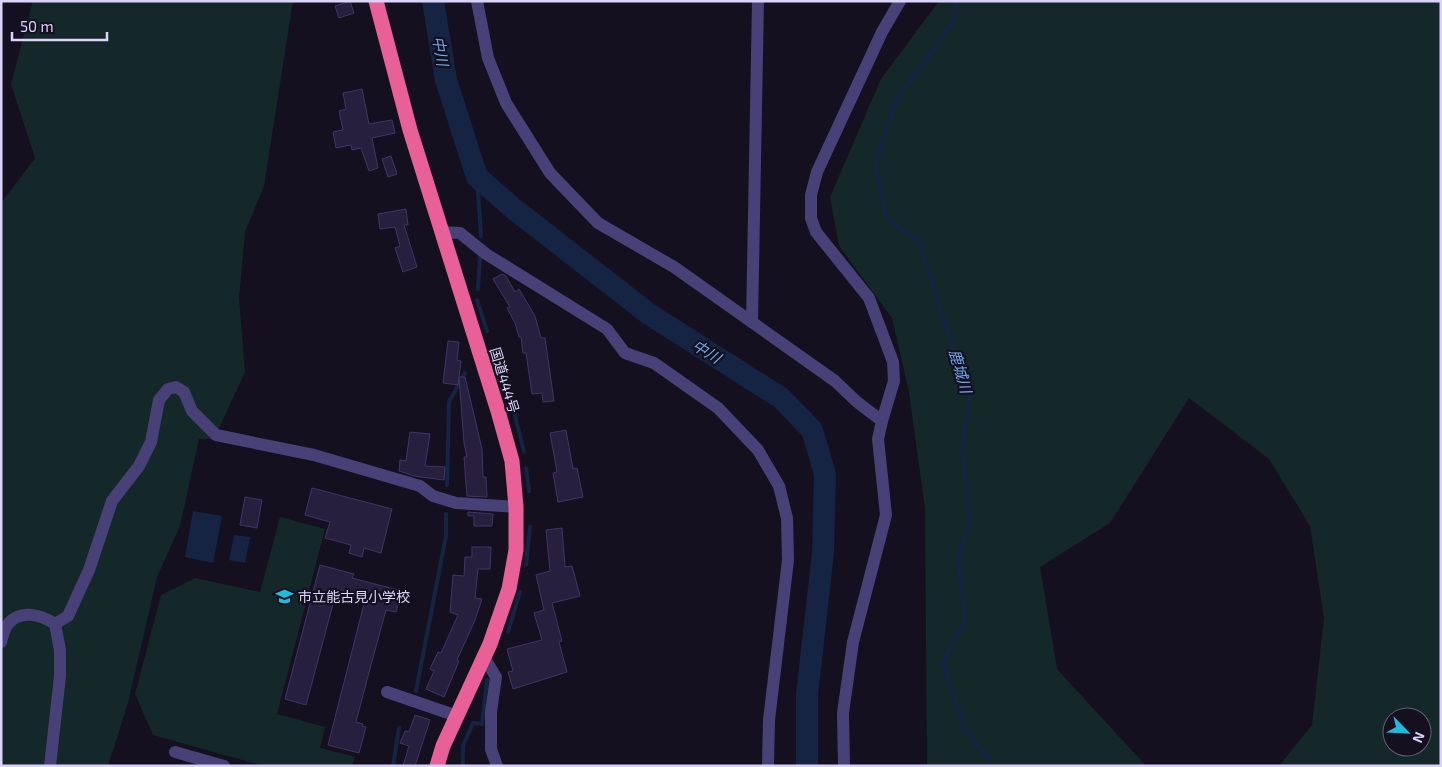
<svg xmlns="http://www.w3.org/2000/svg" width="1442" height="767" viewBox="0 0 1442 767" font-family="'Exo 2','Noto Sans JP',sans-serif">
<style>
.green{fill:#142829;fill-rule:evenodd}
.water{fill:#162444}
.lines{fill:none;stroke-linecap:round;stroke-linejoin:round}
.stream{stroke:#162444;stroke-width:4}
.river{stroke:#162444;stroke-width:22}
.building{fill:#271f3e;stroke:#423467}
.minor{stroke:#474178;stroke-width:12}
.highway{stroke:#e95f97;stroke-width:15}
.labels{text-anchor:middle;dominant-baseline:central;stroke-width:4.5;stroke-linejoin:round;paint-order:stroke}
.street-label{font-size:14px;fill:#dbd4f9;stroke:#141020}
.poi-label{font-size:14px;fill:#dbd4f9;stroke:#141020;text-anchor:start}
.water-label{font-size:15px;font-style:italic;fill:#70a9eb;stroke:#141020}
</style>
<rect width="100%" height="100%" fill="#141020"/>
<g class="green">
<polygon points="33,1 293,1 264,186 245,232 239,298 245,372 214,439 199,439 180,526 157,577 128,703 108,766 1,766 1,203 35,158 11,84"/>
<path d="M939,1H1441V766H1279L1312,725L1324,618L1310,526L1269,459L1189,398L1110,523L1040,567L1057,669L1146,766H927L925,509L909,392L892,318L839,246L830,197L881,79ZM1392,717H1422V747H1392Z"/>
<polygon points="280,517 325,529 277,714 325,727 320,748 355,757 352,766 264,766 153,735 135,694 161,595 195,578 260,592"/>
</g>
<g class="water">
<polygon points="193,511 222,516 213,563 185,557"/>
<polygon points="234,535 250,537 245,563 229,560"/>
</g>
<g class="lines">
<g class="stream">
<polyline points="956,1 952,24 897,99 875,162 886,217 898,227 919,240 942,315 970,395 962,449 970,518 958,558 965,620 943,663 963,726 993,766"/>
<polyline points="477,177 481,236"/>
<polyline points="478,289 480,256"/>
<polyline points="477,300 487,331"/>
<polyline points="494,350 505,383"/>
<polyline points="512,403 524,452"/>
<polyline points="526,468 529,491"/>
<polyline points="447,485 449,402 465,373"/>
<polyline points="526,565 530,527"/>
<polyline points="508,632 520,592"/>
<polyline points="416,691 446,536 446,514"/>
<polyline points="393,766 399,728"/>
<polyline points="463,766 463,746 473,723 482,724 487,680"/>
</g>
<polyline class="river" points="433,1 446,80 477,177 514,209 649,314 781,398 812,430 825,474 823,553 807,695 807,766"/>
</g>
<g class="building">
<polygon points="350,1 354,13 339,18 335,6"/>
<polygon points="362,89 369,124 392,120 395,133 372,138 378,168 369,171 361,148 352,150 351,145 336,148 333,132 343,130 339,111 346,109 343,93"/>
<polygon points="391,156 397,174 388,177 382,159"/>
<polygon points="406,209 408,225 404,225 417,267 403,272 395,248 400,246 395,227 380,229 378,214"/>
<polygon points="502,274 506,276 515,292 519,289 535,316 541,338 545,338 554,401 543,402 542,393 532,394 526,353 523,353 521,337 519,337 515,323 507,308 510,307 493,279"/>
<polygon points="448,341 459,342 457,360 461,361 458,385 443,383"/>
<polygon points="459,377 465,377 482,449 483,477 486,477 487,497 467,496 464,457 467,457 464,443"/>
<polygon points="566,430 573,469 577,468 583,497 558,502 553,473 557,472 550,433"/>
<polygon points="410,432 430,434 425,466 445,467 444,480 414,476 399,471 400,460 406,461"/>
<polygon points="312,488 392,509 381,553 364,548 362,557 349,553 351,545 325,538 330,522 305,515"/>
<polygon points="245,497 262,500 257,528 240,525"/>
<polygon points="468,512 493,514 492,526 474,526 474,516 468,516"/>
<polygon points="562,528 565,567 572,566 580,596 552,603 562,641 559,642 567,672 513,689 508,672 513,671 507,649 542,640 534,613 544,610 536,575 550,571 546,530"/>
<polygon points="472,547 491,547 490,569 478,569 475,598 482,599 475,620 457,660 459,661 444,697 426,689 434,671 430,669 438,652 441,653 458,615 450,612 453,575 464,576 465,557 472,557"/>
<polygon points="320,565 354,574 352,578 402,591 396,612 386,610 368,676 356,722 363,724 362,726 366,727 359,753 328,745 366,596 337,589 306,705 285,699"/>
<polygon points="415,715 430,720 415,766 403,766 409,746 400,743 405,731 409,732"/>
</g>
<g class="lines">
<g class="minor">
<polyline points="477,1 488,58 506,103 550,173 598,223 674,267 835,381 857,402 882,421 878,439 886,515 853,642 843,713 844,766"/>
<polyline points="442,232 460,233 486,254 607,329 625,353 654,363 718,408 758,450 779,486 787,518 788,560 769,720 768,766"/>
<polyline points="752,322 758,1"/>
<polyline points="882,421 894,381 893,362 869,298 816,232 811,218 811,195 817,172 882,32 900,1"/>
<polyline points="55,624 68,616 89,570 112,501 139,466 151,442 159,400 168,389 176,387 184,392 192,411 216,435 314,455 420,486 433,496 456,503 516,507"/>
<path d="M1,642C3,635 4,628 9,623C21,609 42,615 55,624L60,650V676L50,766"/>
<polyline points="484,657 496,677 491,712 491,749 497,766"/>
<polyline points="387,692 457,716"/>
<polyline points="175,752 224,766"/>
</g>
<polyline class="highway" points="376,1 410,130 498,411 512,461 516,507 516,550 509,589 490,644 443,746 437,766"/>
</g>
<defs>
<symbol id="school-bare" viewBox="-9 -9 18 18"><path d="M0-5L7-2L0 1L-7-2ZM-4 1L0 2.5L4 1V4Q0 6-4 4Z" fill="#1ebbdc" stroke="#141020" stroke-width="2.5" paint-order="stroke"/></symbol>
</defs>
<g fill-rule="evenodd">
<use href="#school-bare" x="272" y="584" width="25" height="25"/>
</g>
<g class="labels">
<g class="street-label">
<text transform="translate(505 380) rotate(73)">国道444号</text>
</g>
<g class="poi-label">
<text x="298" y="596">市立能古見小学校</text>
</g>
<g class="water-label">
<text transform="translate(441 51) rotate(80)">中川</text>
<text transform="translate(707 351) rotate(32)">中川</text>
<text transform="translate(961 371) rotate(74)">鹿城川</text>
</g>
</g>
<rect width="1442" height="767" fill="none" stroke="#dbd4f9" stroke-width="5"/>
<g transform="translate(1407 732) rotate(114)"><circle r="24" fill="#141020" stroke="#645e77"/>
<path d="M0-4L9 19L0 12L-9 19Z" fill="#1ebbdc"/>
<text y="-8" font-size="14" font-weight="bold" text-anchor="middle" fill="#dbd4f9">N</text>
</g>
<path d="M12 32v8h95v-8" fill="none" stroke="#dbd4f9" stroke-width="2.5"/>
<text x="20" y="32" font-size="15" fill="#dbd4f9" stroke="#141020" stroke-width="4" paint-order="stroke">50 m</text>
</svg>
